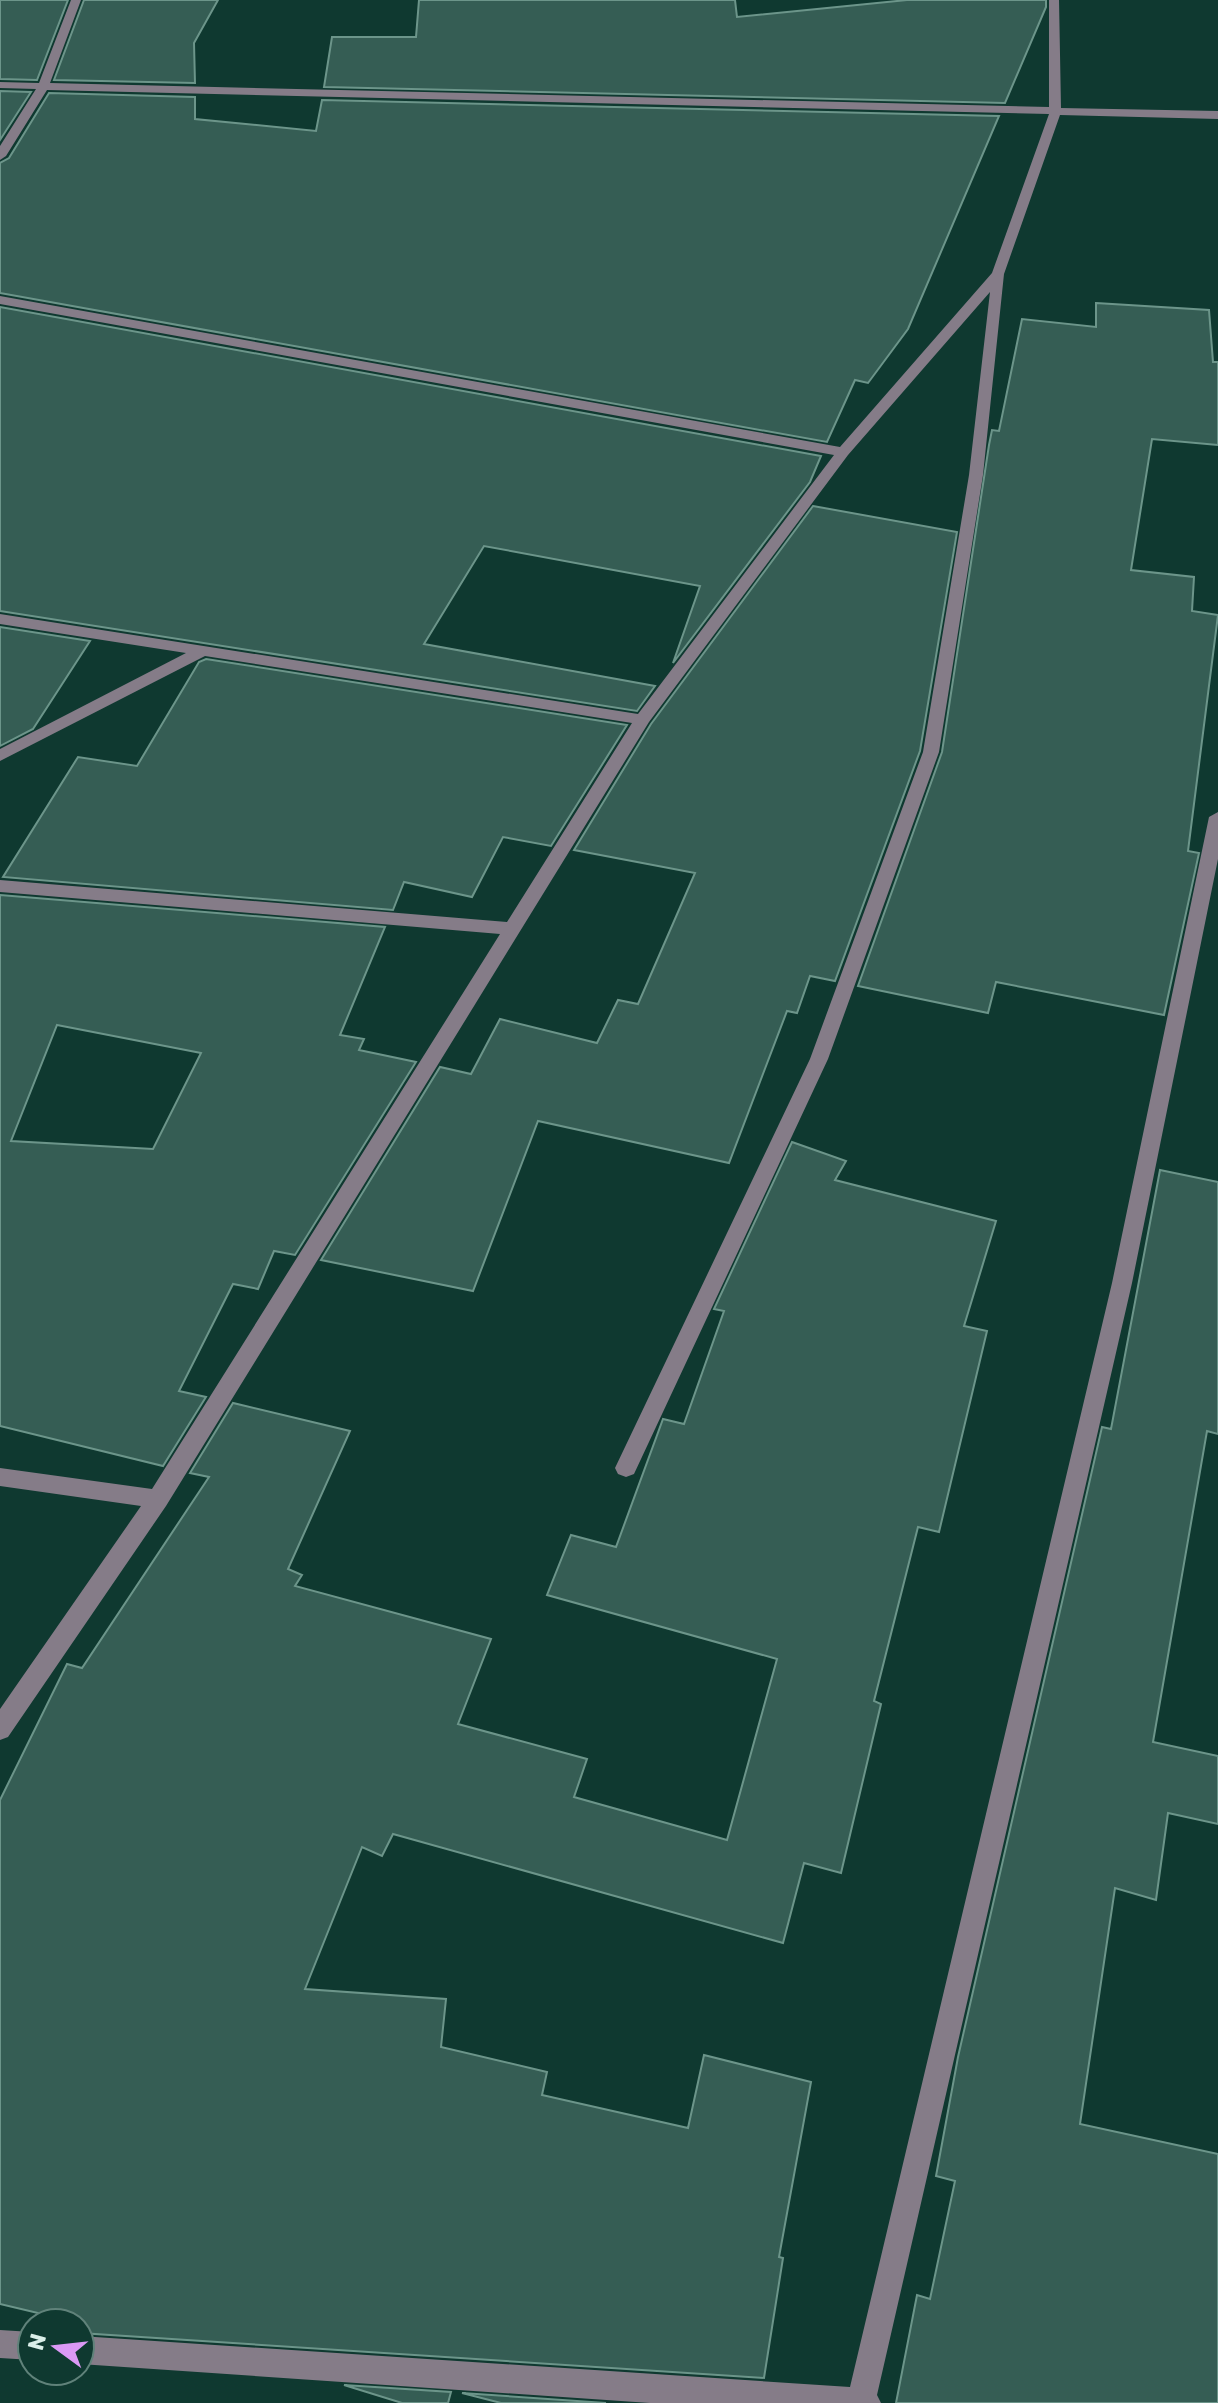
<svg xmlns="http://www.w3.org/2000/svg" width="1218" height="2403" viewBox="0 0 1218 2403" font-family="Rubik,sans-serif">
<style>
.building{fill:#355d54;stroke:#6c958a;stroke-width:2;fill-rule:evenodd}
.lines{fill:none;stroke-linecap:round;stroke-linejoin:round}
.minor{fill:#857c88;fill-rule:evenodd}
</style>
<rect width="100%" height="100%" fill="#0f3930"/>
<g class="building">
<polygon points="0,0 68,0 37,80 0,79"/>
<polygon points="84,0 218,0 194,43 195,83 54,80"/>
<polygon points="419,0 735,0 737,17 907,0 1046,0 1046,7 1005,103 324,87 332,37 416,37"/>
<polygon points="0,91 31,92 0,140"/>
<polygon points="49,93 195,97 195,119 316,131 322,100 999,116 908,329 868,383 855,380 827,442 0,293 0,163 9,158"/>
<polygon points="1096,303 1209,310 1213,362 1218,362 1218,445 1152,439 1131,570 1194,577 1192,611 1218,615 1188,851 1199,853 1164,1015 996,982 988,1013 858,986 942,752 989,445 992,430 999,431 1022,319 1096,327"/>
<polygon points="0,307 821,456 810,482 673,663 700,586 484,546 424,644 655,686 637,711 0,611"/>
<polygon points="813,506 957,532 920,751 835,981 810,976 797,1013 787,1011 729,1163 538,1121 473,1291 321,1260 440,1067 471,1074 500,1019 597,1043 618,1000 638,1004 695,873 574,850 651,724"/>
<polygon points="0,627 90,641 33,729 0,746"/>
<polygon points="206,659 627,725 551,846 503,837 472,897 404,882 393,910 3,877 78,757 137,766 199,662"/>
<path d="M0,895L385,927L340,1035L364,1039L359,1050L416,1062L295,1255L274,1251L258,1289L233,1284L179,1391L206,1397L163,1466L0,1426ZM57,1025L201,1053L153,1149L11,1141Z"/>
<polygon points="792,1142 846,1161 835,1180 996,1221 964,1326 987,1331 939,1532 918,1527 874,1701 881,1704 841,1873 804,1863 783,1943 393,1834 382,1856 362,1847 305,1989 446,1999 441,2047 547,2072 542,2095 688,2128 704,2055 811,2082 779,2257 783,2258 764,2378 80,2333 80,2323 0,2304 0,1800 67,1664 82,1668 209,1477 190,1473 233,1403 350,1431 288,1569 302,1575 295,1586 491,1639 458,1724 587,1759 574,1797 727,1840 777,1659 547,1595 571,1535 616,1547 663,1419 684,1424 724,1311 714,1309"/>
<polygon points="1160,1170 1218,1182 1218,1434 1207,1431 1153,1742 1218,1756 1218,1824 1168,1813 1156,1900 1115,1888 1080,2124 1218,2154 1218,2403 896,2403 917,2295 930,2299 955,2181 936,2176 958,2057 1102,1427 1111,1429"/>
<polygon points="344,2385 451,2392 448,2403 402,2403"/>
<polygon points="462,2393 606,2403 501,2403"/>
</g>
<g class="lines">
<g class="minor">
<polygon points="71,0 81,0 50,83 1049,107 1049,0 1059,0 1061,108 1218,111 1218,119 1060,115 1004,274 983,475 939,752 828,1059 634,1474 626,1477 618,1474 615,1468 810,1059 923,752 969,475 990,292 848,455 649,722 166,1506 8,1737 0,1740 0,1709 141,1506 0,1486 0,1468 152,1489 500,934 0,892 0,880 507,922 632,723 205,656 0,761 0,749 186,653 0,624 0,614 638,714 834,455 0,304 0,296 840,447 992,273 1049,114 47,90 6,156 0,160 0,146 36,89 0,88 0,82 39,83"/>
<polygon points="1218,812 1218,859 1132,1283 877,2395 881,2403 650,2403 80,2364 80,2336 850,2387 1112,1283 1209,817"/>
<polygon points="0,2330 32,2332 32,2360 0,2358"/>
</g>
</g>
<g transform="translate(56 2347) rotate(285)"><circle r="38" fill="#0f3930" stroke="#60827a" stroke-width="2"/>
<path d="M0-6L14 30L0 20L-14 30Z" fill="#db99f5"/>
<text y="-12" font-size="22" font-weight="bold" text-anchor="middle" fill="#daefe9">N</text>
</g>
</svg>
